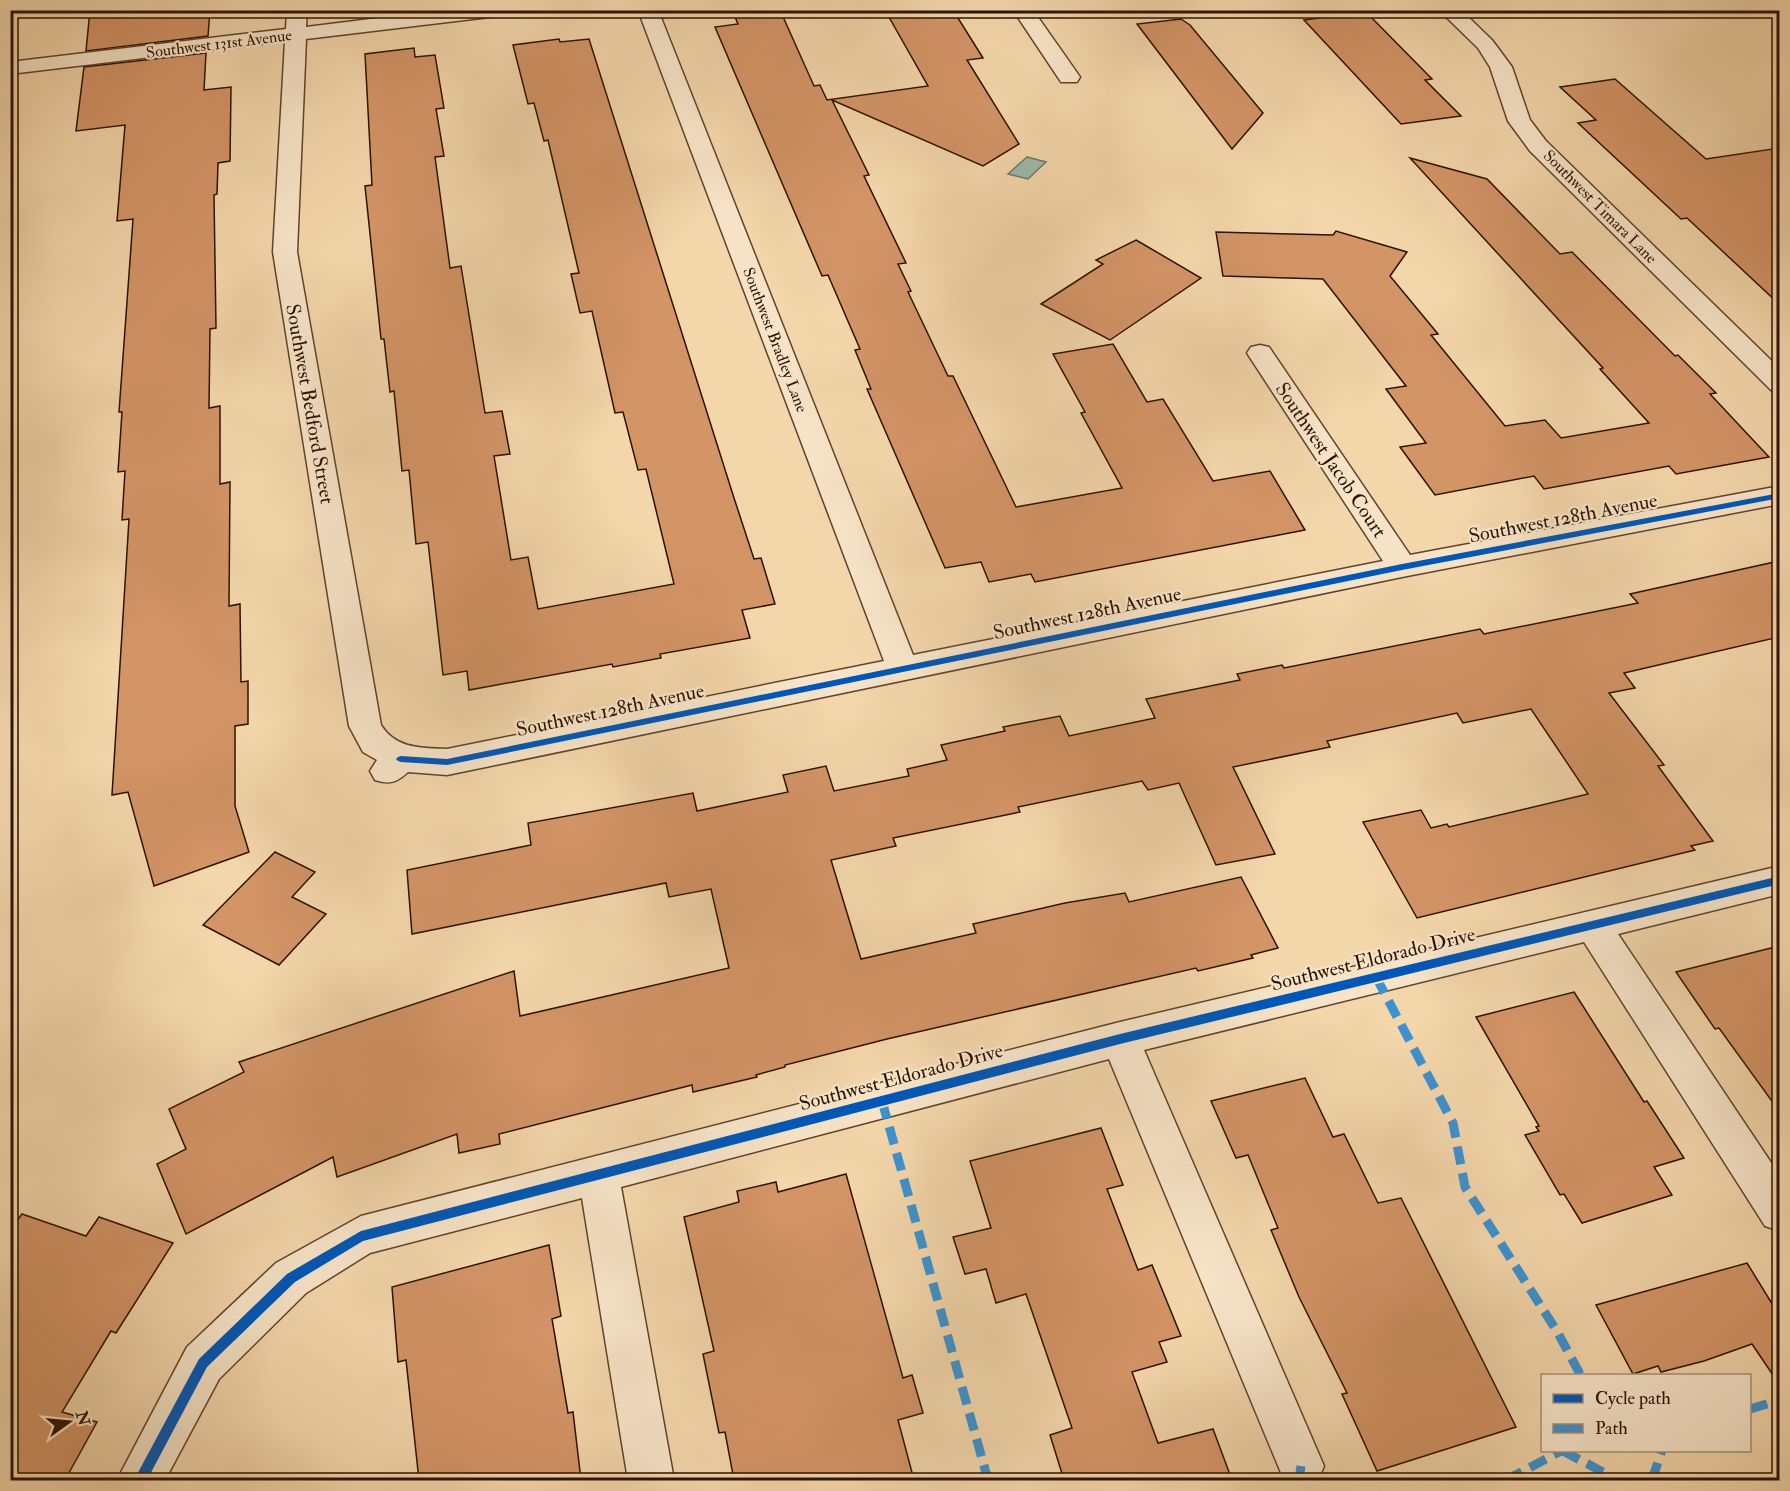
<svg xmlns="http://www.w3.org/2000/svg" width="1790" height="1491" viewBox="0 0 1790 1491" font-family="'IM FELL Double Pica',serif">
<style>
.water{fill:#9bb9ac;stroke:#6f7667;stroke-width:1.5}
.building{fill:#d39466;stroke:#2e1200;stroke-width:1.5}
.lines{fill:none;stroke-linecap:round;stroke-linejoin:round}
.minor-casing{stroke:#5f432a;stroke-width:3}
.minor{fill:#f7e4c8;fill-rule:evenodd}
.quiet{stroke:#3c92d0;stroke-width:9;stroke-dasharray:18 9;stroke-linecap:butt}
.cycleway-casing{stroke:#f7e4c8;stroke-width:4}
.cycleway{fill:#0057b8;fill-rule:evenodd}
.labels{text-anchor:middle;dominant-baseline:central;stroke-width:4.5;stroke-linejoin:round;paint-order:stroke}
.far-street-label{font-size:16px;fill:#2e1200;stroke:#f7e4c8}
.street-label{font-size:20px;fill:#2e1200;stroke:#f7e4c8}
</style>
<rect width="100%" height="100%" fill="#f3d6aa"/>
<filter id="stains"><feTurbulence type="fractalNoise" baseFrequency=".00333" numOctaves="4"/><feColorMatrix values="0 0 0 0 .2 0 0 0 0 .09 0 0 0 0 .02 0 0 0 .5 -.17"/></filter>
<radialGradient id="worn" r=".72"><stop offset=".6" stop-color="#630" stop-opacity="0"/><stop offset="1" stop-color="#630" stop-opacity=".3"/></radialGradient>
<polygon class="water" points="1027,157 1046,162 1028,179 1008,174"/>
<g class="building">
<polygon points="90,10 210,10 208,36 86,51"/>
<polygon points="732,10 780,10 814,86 820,85 827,100 928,86 885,10 953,10 983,58 967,60 1019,144 983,166 832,100 869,175 864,176 906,263 898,264 911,291 908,292 948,376 953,376 1016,507 1122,488 1081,413 1085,412 1053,354 1113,344 1147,402 1163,399 1213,481 1270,471 1305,530 1035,582 1031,574 989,582 981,562 945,568 867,389 871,389 855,350 860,349 828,275 822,276 715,27 738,24"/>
<polygon points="1366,12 1432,79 1425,80 1461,116 1401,124 1304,20"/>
<polygon points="1181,19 1190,25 1263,113 1232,149 1137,24"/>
<polygon points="559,39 560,42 589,39 734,498 754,559 761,558 775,604 742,610 750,638 660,654 661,658 613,667 612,664 469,690 467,671 443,675 428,542 416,544 409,470 402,471 394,391 390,392 384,339 381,339 365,186 372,185 365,54 414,48 415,57 435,55 444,108 436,109 444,156 435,157 450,268 461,266 485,413 502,411 510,454 494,456 511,560 528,557 538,609 674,584 646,469 638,470 623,412 615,413 592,311 580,313 571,274 579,273 548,140 544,141 534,103 528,104 513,45"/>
<polygon points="206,53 204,90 231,87 230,161 218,163 217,194 214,195 216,328 210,329 209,408 220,406 220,484 230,482 229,606 240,604 241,682 248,681 248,724 235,726 235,806 249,852 154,886 128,792 112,795 129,519 122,520 125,471 118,472 122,412 119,412 133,219 117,221 125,125 76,131 84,67"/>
<polygon points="1615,79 1706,159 1779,148 1779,304 1687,218 1681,219 1578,123 1596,120 1560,87"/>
<polygon points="1410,158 1487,179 1560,254 1572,252 1675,356 1678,355 1716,393 1710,394 1769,457 1676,474 1669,466 1544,489 1534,476 1435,495 1400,447 1426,443 1386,389 1406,386 1323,279 1223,276 1216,232 1333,235 1336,231 1407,252 1390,276 1438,334 1431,335 1505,426 1545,420 1561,438 1649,423 1600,369 1603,368"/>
<polygon points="1136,240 1201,278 1110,340 1041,304 1103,264 1096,260"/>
<polygon points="1779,561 1779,637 1624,673 1635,688 1609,693 1664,765 1658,766 1713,841 1691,846 1695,850 1417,918 1363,822 1421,810 1431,828 1447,824 1449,827 1588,794 1531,709 1463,723 1457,713 1327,741 1330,747 1233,767 1275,854 1216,865 1179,783 1148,790 1142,781 1018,807 1020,812 893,838 896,846 831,860 861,959 976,933 973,924 1065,903 1125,893 1129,902 1241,877 1278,948 1251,955 1253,958 1198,971 1196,968 887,1039 785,1065 785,1067 756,1075 757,1077 693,1092 692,1085 499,1134 500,1144 459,1153 457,1134 337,1177 333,1157 186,1234 157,1164 186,1149 169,1109 244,1072 239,1062 514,971 520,1016 729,968 711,889 669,897 666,883 412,934 407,870 531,845 528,823 693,793 697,811 788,792 783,775 826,766 834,791 909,776 907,769 947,760 941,745 1005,731 1003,727 1060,716 1069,736 1155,718 1146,699 1240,680 1237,674 1282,665 1284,668 1480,629 1484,634 1638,603 1630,594"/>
<polygon points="275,852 315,872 292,897 326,914 279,965 203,925"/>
<polygon points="1779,946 1779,1111 1719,1028 1715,1029 1676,972"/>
<polygon points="1574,992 1644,1102 1647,1101 1684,1158 1654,1167 1672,1195 1582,1223 1564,1194 1560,1195 1525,1135 1539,1131 1536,1127 1539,1126 1476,1017"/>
<polygon points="1305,1078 1333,1137 1344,1134 1378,1203 1401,1198 1516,1427 1377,1471 1342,1394 1347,1393 1299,1297 1271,1230 1278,1228 1248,1155 1236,1158 1211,1101"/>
<polygon points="1101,1128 1123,1185 1107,1189 1138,1270 1152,1265 1181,1336 1159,1342 1167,1362 1132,1372 1158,1443 1213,1429 1232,1480 1064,1480 1050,1435 1072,1428 1026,1294 996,1303 986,1269 965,1274 953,1237 991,1228 970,1161"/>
<polygon points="846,1174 903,1378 912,1375 923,1413 898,1420 914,1480 734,1480 725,1432 719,1433 703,1354 714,1351 684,1217 739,1202 737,1191 776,1182 778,1192"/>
<polygon points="22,1214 86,1236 99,1217 173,1243 116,1333 111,1331 62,1412 97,1422 65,1480 10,1480 10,1230"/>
<polygon points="549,1245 561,1316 552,1319 568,1413 573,1412 581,1480 419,1480 406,1360 398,1362 392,1287"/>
<polygon points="1747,1263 1779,1315 1779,1384 1752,1344 1704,1361 1661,1372 1658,1366 1633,1374 1596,1305"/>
</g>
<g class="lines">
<defs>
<g id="minor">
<path d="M287,10H307L306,27L443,10H508L498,16L306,39L297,252L381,725C396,749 422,748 447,749L884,661L638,10H658L913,655L1383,561L1247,353L1251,347L1260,345L1269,347L1410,555L1780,486V504L1402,577L447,775L408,772C397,782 390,785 375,780L370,771L377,760L363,752L349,726L273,252L285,41L10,74V62L286,29Z"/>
<polygon points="1013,10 1033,10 1080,77 1077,82 1061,82"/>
<polygon points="1439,10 1461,10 1492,40 1512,67 1530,120 1546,141 1780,369 1780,392 1771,390 1530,151 1508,121 1490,67 1478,48"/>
<polygon points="1780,866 1780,894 1618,934 1780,1176 1780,1231 1765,1226 1584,942 1144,1050 1324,1466 1318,1480 1284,1480 1109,1059 621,1187 674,1480 628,1480 582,1198 370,1253 306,1293 219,1379 165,1480 117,1480 187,1347 276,1263 361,1216 1120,1022"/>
</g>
</defs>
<use href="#minor" class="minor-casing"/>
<use href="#minor" class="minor"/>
<g class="quiet">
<polyline points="1376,977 1453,1123 1465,1187 1558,1333 1581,1376"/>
<polyline points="882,1101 988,1480"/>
<polyline points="1750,1409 1780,1400"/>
<polyline points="1563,1451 1618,1480"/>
<polyline points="1299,1480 1301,1466"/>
<polyline points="1506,1480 1563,1450"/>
<polyline points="1652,1480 1662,1450"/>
</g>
<defs>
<g id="cycleway">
<polygon points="1780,493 1780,498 1402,570 447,765 401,762 398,761 396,759 398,757 401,756 447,759 1402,564"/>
<polygon points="1780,876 1780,884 1120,1044 363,1241 295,1282 207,1367 147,1480 134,1480 199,1359 287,1274 361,1231 1120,1034"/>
</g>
</defs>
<use href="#cycleway" class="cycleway-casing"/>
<use href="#cycleway" class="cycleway"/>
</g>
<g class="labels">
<g class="far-street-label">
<text transform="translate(219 44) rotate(-7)">Southwest 131st Avenue</text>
<text transform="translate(1600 207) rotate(45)">Southwest Timara Lane</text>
<text transform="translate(775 340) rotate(69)">Southwest Bradley Lane</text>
</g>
<g class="street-label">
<text transform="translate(310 404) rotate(80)">Southwest Bedford Street</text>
<text transform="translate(1331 460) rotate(56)">Southwest Jacob Court</text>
<text transform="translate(1563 518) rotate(-11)">Southwest 128th Avenue</text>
<text transform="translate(1087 613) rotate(-12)">Southwest 128th Avenue</text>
<text transform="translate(610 710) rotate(-12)">Southwest 128th Avenue</text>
<text transform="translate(1373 959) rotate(-14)">Southwest Eldorado Drive</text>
<text transform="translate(901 1077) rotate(-15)">Southwest Eldorado Drive</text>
</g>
</g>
<rect width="1790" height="1491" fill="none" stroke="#f3d6aa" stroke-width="36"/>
<rect x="12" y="12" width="1766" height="1467" fill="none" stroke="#2e1200" stroke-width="3"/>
<rect x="18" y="18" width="1754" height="1455" fill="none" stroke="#2e1200" stroke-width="1.5"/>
<rect x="1541" y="1374" width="210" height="78" fill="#f7e4c8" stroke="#a79078" stroke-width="1.5"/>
<rect x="1553" y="1394" width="30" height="9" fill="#0057b8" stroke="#a79078" stroke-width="1.5"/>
<text x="1595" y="1404" font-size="18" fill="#2e1200">Cycle path</text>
<rect x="1553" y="1424" width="30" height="9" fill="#3c92d0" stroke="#a79078" stroke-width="1.5"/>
<text x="1595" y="1434" font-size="18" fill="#2e1200">Path</text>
<g transform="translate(69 1422) rotate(75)" stroke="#f7e4c8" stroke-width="4.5" paint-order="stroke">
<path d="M0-4.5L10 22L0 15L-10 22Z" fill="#2e1200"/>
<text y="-9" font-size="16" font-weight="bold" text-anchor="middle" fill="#2e1200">N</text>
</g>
<rect width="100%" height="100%" filter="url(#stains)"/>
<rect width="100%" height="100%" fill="url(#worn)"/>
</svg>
